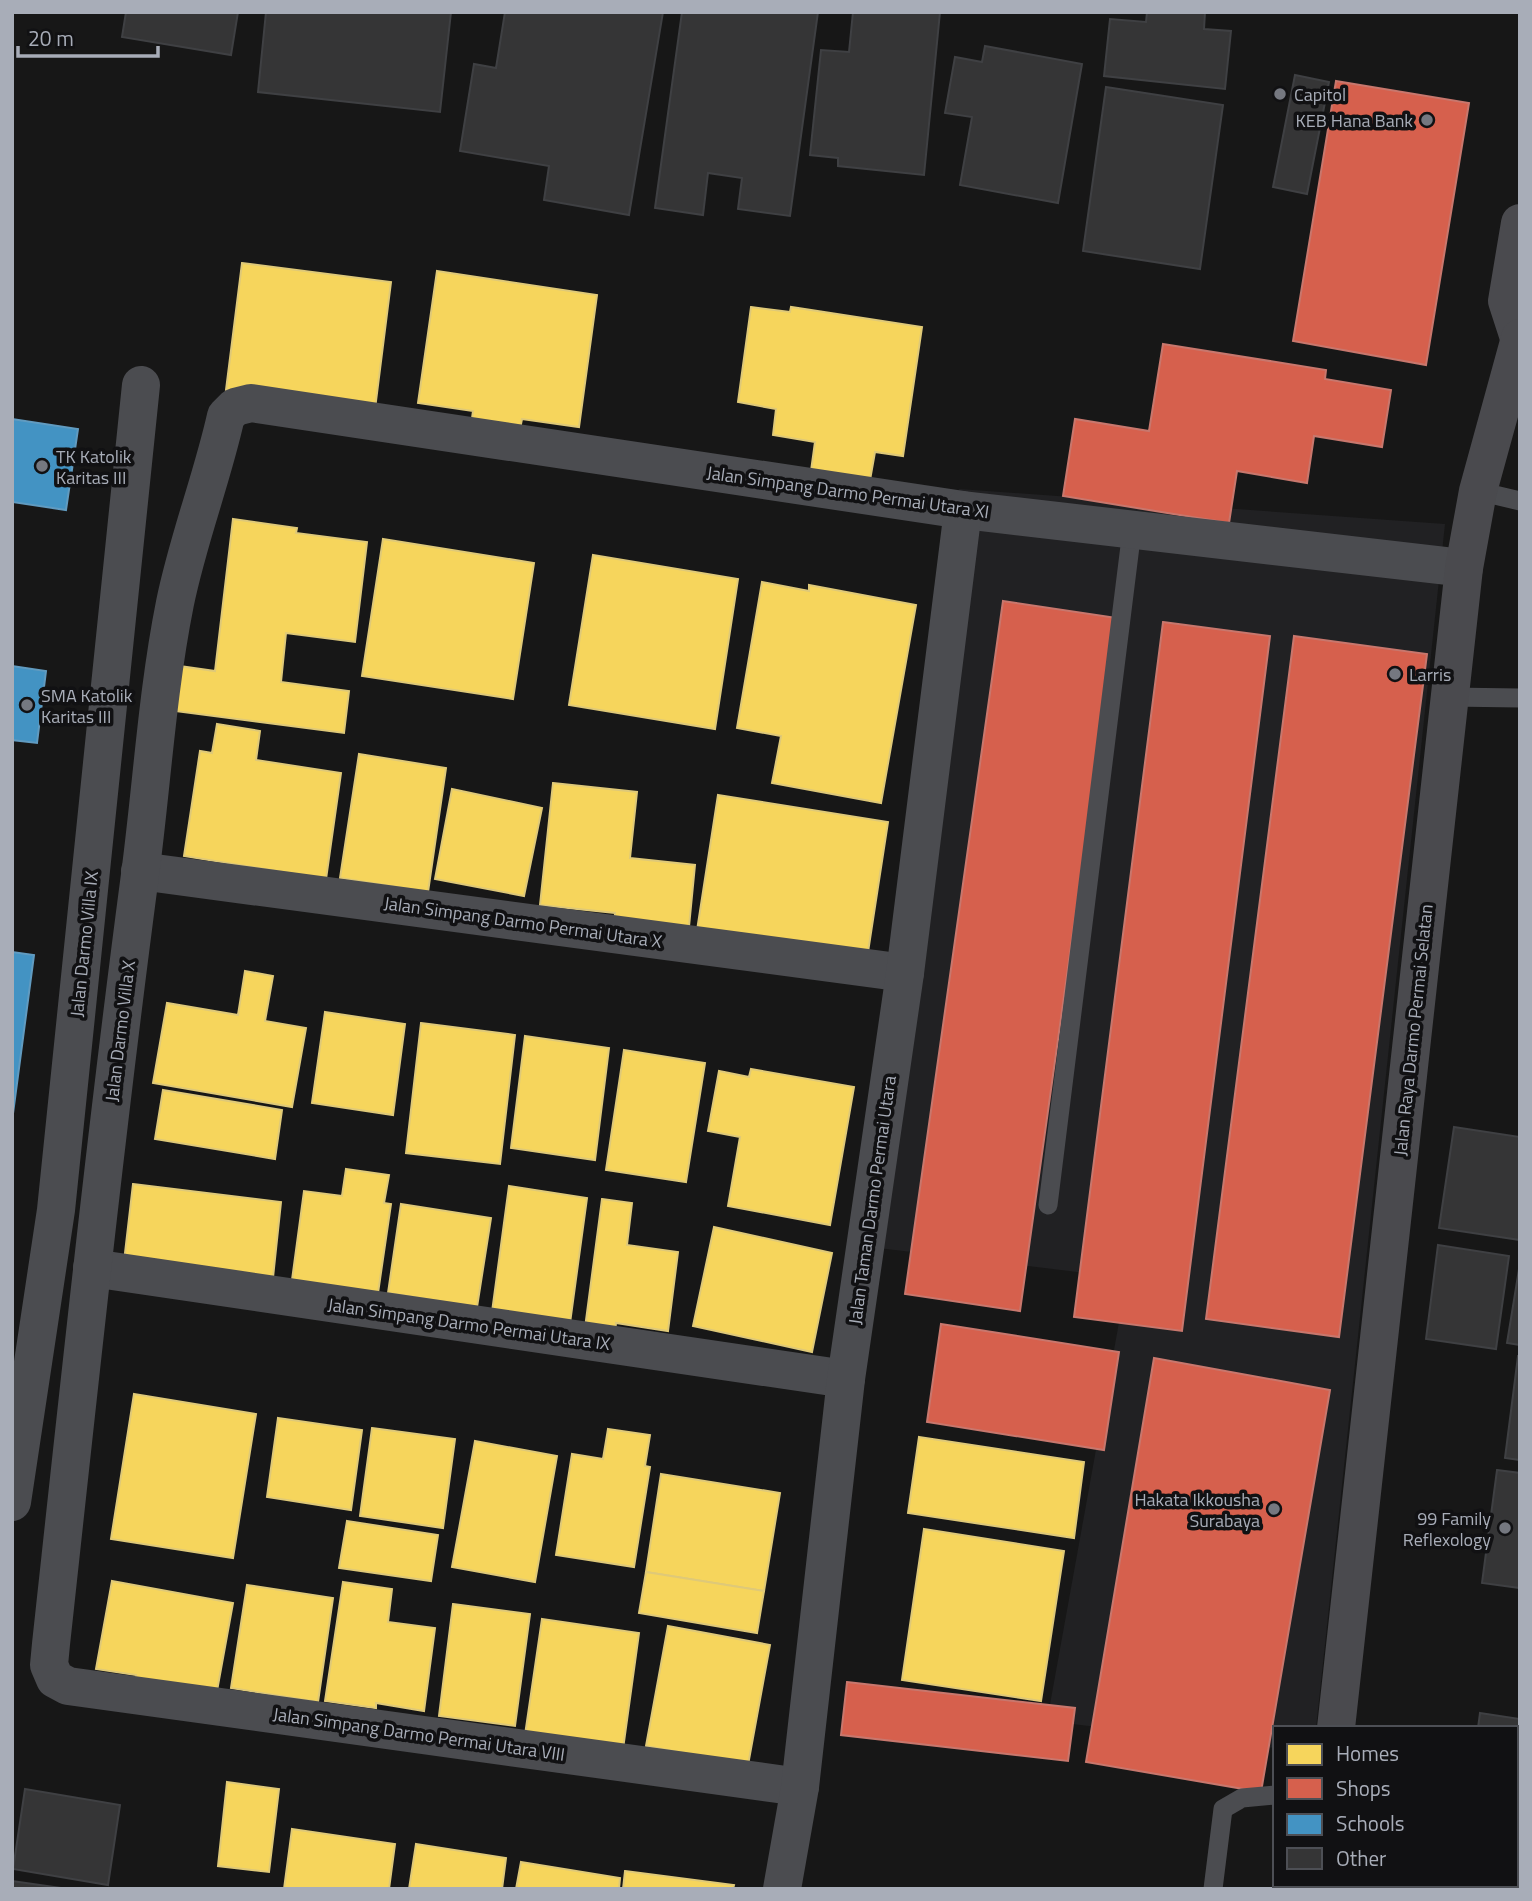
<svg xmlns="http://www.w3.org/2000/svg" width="1532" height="1901" viewBox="0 0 1532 1901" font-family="'Titillium Web',sans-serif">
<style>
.built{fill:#212123}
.homes{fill:#f6d55c;stroke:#dfc978;stroke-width:2}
.shops{fill:#d6604d;stroke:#c8776d;stroke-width:2}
.schools{fill:#4393c3;stroke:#619bc0;stroke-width:2}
.building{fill:#353536;stroke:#3f4043;stroke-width:2}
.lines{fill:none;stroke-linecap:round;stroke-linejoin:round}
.lane{stroke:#4b4c50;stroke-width:19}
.street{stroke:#4b4c50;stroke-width:38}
.secondary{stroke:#4a4a4e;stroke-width:38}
.poi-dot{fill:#757880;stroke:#111113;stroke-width:2.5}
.labels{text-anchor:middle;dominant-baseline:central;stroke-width:7;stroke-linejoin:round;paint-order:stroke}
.poi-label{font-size:18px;fill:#a8adb8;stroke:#111113;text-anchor:start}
.street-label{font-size:18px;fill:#a8adb8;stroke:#111113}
</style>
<rect width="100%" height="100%" fill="#171717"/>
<polygon class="built" points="959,489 1445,524 1316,1728 1275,1728 1275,1748 1047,1721 1127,1278 870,1247"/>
<g class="homes">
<polygon points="242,263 391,282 375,409 226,390"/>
<polygon points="437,271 597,295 579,427 522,419 519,434 471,426 473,411 418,403"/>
<polygon points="751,307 790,312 791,307 922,327 903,456 875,452 870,480 811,471 815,442 773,435 776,409 738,402"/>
<polygon points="233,519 297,528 296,533 367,542 355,642 286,633 281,682 349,691 344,733 167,710 172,665 215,671"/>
<polygon points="383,539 534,563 513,699 362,676"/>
<polygon points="593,555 738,579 715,729 569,705"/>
<polygon points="762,582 809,591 809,585 916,605 881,803 772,783 781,736 737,728"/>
<polygon points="217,724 260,731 256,760 341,773 326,879 184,856 200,751 212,753"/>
<polygon points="359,754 446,768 428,892 340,878"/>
<polygon points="553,783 637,792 630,858 695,865 688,937 614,929 615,913 540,905"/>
<polygon points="452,789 542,808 524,896 435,879"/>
<polygon points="718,795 888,822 866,965 696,937"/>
<polygon points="245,971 273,976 265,1021 306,1028 292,1107 153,1083 167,1003 238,1015"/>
<polygon points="325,1012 405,1024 393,1115 312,1103"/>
<polygon points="421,1023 515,1035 500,1164 406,1153"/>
<polygon points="525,1036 609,1048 595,1160 511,1148"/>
<polygon points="624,1050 705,1063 686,1182 606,1170"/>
<polygon points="751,1069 854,1087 830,1225 728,1206 740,1137 708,1131 719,1071 749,1077"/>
<polygon points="163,1090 282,1110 275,1159 155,1139"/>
<polygon points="346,1169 389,1175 384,1203 391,1204 378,1293 292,1280 304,1191 342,1196"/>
<polygon points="133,1184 281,1202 272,1287 123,1270"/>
<polygon points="509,1186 587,1198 570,1323 492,1312"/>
<polygon points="602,1199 632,1203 627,1245 678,1252 668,1331 616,1323 615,1332 585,1328"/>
<polygon points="401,1204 491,1218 477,1307 388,1293"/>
<polygon points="714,1227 832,1253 812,1352 693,1326"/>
<polygon points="134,1394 256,1414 233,1558 111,1539"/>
<polygon points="278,1418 362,1430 351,1510 267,1497"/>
<polygon points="372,1428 455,1439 443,1528 360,1516"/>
<polygon points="608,1429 650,1435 645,1466 650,1467 634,1567 556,1555 572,1454 603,1459"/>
<polygon points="919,1437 1084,1462 1074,1538 908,1513"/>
<polygon points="475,1441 557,1456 535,1582 452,1567"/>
<polygon points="661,1474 780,1493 764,1591 646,1572"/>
<polygon points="347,1521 438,1535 431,1581 339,1568"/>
<polygon points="924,1529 1064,1551 1041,1701 902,1680"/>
<polygon points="646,1572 764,1591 757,1633 639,1613"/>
<polygon points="112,1581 233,1603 217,1691 134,1687 136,1675 96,1669"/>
<polygon points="343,1582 392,1589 388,1622 435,1628 424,1711 376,1703 376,1708 325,1701"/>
<polygon points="247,1585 333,1598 318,1702 231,1688"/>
<polygon points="453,1604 530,1614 515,1726 439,1716"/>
<polygon points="542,1619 639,1633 623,1749 525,1735"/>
<polygon points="668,1626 770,1645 748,1765 646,1746"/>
<polygon points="227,1782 279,1789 269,1872 218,1866"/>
<polygon points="292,1829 395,1844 389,1889 284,1889"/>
<polygon points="416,1844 506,1858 502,1889 409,1889"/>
<polygon points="521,1862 620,1878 619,1889 516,1889"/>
<polygon points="625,1871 734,1885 733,1889 623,1889"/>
</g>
<g class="shops">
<polygon points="1336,81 1469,103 1426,365 1293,341"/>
<polygon points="1163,344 1326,370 1325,379 1391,390 1382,447 1314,436 1307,483 1237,471 1229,523 1063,496 1075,419 1149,431"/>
<polygon points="1003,601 1117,618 1020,1311 905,1294"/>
<polygon points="1163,622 1270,636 1182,1331 1074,1317"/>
<polygon points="1294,636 1427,654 1339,1337 1206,1319"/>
<polygon points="941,1324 1119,1352 1104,1450 927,1422"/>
<polygon points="1154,1358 1330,1390 1261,1792 1086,1762"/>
<polygon points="847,1682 1075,1708 1068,1761 841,1735"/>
</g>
<g class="schools">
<polygon points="12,419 78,429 66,510 12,502"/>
<polygon points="12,666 46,671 37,743 12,740"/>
<polygon points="12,952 34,955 12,1121"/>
</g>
<g class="building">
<polygon points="126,12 238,12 231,55 122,37"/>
<polygon points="266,12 451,12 440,112 258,92"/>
<polygon points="505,12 663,12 629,215 544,200 549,166 460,151 474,64 496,68"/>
<polygon points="682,12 818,12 790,216 738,209 742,178 708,173 703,215 655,208"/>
<polygon points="853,12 940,12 924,175 838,166 838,158 810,155 821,50 849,52"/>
<polygon points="1147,12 1205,12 1204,29 1231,31 1225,89 1104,76 1110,19 1146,22"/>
<polygon points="985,46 1082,64 1058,203 960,185 972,117 945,113 955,57 982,62"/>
<polygon points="1295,75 1329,82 1307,194 1273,187"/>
<polygon points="1106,87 1223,105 1200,269 1083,251"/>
<polygon points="1454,1127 1520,1137 1520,1240 1439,1228"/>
<polygon points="1438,1245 1509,1256 1496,1349 1426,1339"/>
<polygon points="1520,1263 1520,1345 1507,1343"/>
<polygon points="1518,1356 1520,1356 1520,1460 1505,1458"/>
<polygon points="1497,1470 1520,1473 1520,1588 1482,1583"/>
<polygon points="1480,1713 1520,1719 1520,1879 1516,1878 1516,1728 1478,1728"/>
<polygon points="25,1789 120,1805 108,1885 13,1869"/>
<polygon points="12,1881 68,1889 12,1889"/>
</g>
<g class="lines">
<g class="lane">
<polyline points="1478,491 1520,501"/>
<polyline points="1449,697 1520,698"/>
<polyline points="1048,1205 1132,530"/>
<polyline points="1213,1889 1223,1809 1242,1798 1275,1795"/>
</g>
<g class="street">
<polyline points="140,871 905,973"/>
<polyline points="92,1268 846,1379"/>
<polyline points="12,1502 56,1210 141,385"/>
<path d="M800,1787L68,1686L55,1679L49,1665L51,1644C79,1387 106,1131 140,875C152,784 157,693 175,603C188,539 212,479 226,416L235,407L251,403L963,510L1464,568"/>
<polyline points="782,1889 800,1787 846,1379 905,973 963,510"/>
</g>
<g class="secondary">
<polyline points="1519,338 1507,301 1520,223"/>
<polyline points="1336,1728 1464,568 1478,491 1520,338"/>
<polyline points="1317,1889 1317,1885"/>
</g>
</g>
<g class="poi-dot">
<circle cx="1280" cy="94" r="7"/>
<circle cx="1427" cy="120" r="7"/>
<circle cx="42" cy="466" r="7"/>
<circle cx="1395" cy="674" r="7"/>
<circle cx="27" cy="705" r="7"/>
<circle cx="1274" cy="1509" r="7"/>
<circle cx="1505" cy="1528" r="7"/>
</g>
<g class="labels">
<g class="poi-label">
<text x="1294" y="94">Capitol</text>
<text x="1413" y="120" text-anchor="end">KEB Hana Bank</text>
<text x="56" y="456">TK Katolik<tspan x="56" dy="21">Karitas III</tspan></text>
<text x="1409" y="674">Larris</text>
<text x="41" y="695">SMA Katolik<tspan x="41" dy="21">Karitas III</tspan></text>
<text x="1260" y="1499" text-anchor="end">Hakata Ikkousha<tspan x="1260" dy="21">Surabaya</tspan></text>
<text x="1491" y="1518" text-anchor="end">99 Family<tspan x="1491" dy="21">Reflexology</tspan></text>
</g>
<g class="street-label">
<text transform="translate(848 492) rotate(8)">Jalan Simpang Darmo Permai Utara XI</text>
<text transform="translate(523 922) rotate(8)">Jalan Simpang Darmo Permai Utara X</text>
<text transform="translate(84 944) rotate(-84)">Jalan Darmo Villa IX</text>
<text transform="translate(1413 1030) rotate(-84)">Jalan Raya Darmo Permai Selatan</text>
<text transform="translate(120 1031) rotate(-83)">Jalan Darmo Villa X</text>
<text transform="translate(872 1200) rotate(-82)">Jalan Taman Darmo Permai Utara</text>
<text transform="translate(469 1324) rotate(8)">Jalan Simpang Darmo Permai Utara IX</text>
<text transform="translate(419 1734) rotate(8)">Jalan Simpang Darmo Permai Utara VIII</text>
</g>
</g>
<rect width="1532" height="1901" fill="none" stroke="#a8adb8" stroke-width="28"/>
<rect x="1273" y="1726" width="245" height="161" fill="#111113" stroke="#4d4f55" stroke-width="2"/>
<rect x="1287" y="1744" width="35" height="21" fill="#f6d55c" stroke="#4d4f55" stroke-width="2"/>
<text x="1336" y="1761" font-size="21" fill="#a8adb8">Homes</text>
<rect x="1287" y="1778" width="35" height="21" fill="#d6604d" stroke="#4d4f55" stroke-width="2"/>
<text x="1336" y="1796" font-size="21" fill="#a8adb8">Shops</text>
<rect x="1287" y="1814" width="35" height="21" fill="#4393c3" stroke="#4d4f55" stroke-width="2"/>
<text x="1336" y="1831" font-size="21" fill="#a8adb8">Schools</text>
<rect x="1287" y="1848" width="35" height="21" fill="#353536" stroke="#4d4f55" stroke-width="2"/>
<text x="1336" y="1866" font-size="21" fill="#a8adb8">Other</text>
<path d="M18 46v10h140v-10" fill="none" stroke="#a8adb8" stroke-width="3.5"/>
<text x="28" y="46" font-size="21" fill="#a8adb8" stroke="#111113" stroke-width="5" paint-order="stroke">20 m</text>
</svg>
